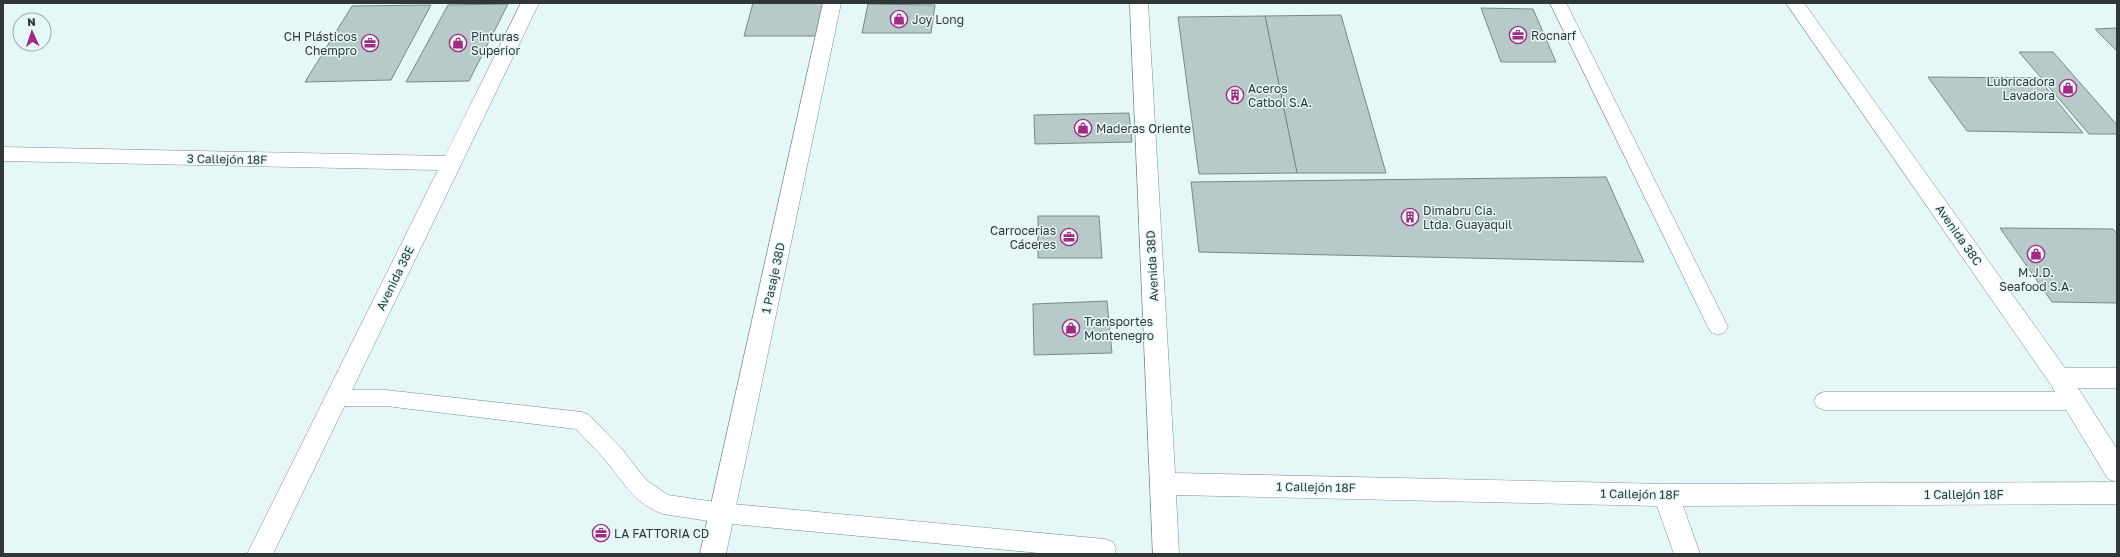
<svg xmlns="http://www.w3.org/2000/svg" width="2120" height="557" viewBox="0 0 2120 557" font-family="'Golos Text',sans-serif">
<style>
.building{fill:#b7cac9;stroke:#778988}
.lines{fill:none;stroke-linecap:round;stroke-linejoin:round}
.lane-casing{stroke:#7c8e8d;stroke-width:1}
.street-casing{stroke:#7c8e8d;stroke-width:1}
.lane{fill:#fff;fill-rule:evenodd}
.street{fill:#fff;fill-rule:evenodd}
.labels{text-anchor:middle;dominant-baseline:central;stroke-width:3;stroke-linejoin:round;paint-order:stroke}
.poi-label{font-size:12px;fill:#303837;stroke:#e5f8f7;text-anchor:start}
.street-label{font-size:12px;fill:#303837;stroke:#e5f8f7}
</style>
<rect width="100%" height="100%" fill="#e5f8f7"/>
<g class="building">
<polygon points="753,3 824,3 816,36 744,36"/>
<polygon points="508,4 469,81 406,82 448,5"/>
<polygon points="868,4 935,5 931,33 862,33"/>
<polygon points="431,5 391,80 305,82 352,6"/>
<polygon points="1481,8 1533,9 1556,62 1501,62"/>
<polygon points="1341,15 1386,173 1297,173 1265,16"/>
<polygon points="1265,16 1297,173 1199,174 1178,17"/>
<polygon points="2117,28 2117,51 2095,29"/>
<polygon points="2019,52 2053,52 2117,125 2117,134 2089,134"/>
<polygon points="1928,77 2038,78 2083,133 1967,131"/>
<polygon points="1129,113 1132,142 1035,144 1034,115"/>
<polygon points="1606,177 1644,262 1199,252 1191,182"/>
<polygon points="1038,216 1099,216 1102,258 1038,258"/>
<polygon points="2000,228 2113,229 2117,234 2117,303 2052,302"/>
<polygon points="1107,301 1112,353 1034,355 1033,304"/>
</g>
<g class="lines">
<defs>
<g id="lane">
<polygon points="1550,3 1566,3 1728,327 1725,332 1718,335 1711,332 1708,327"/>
<path d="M336,390H386L582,412L589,415L622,449L645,479L668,495L722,503L1105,539L1113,542L1116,549L1114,554H1049L722,523L663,514C634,503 625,484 606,461C597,450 586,440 576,429L386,406H336L329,404L326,398L329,392Z"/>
<polygon points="1824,392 2074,392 2081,395 2084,401 2081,407 2074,410 1824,410 1817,407 1814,401 1817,395"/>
</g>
<g id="street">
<polygon points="521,3 539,3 273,554 247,554 438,170 3,161 3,147 445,156"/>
<polygon points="823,3 841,3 726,554 700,554"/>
<polygon points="1130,3 1148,3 1175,473 1666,484 2117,482 2117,504 1683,506 1700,554 1674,554 1657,506 1176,495 1179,554 1153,554"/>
<polygon points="1786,3 1804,3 2065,368 2117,368 2117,388 2078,388 2117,449 2117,482 2108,479 2051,385"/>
</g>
</defs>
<use href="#lane" class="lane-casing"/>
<use href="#street" class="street-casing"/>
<use href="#lane" class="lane"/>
<use href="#street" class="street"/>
</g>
<defs>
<symbol id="shop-ring" viewBox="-11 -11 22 22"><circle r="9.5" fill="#e5f8f7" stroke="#a22a81" stroke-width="1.5"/><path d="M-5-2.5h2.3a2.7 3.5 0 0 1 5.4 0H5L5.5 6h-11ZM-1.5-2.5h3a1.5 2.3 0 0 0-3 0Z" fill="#a22a81"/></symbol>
<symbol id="office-ring" viewBox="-11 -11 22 22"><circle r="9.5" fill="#e5f8f7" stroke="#a22a81" stroke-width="1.5"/><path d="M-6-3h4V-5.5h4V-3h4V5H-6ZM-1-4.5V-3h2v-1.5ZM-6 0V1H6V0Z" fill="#a22a81"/></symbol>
<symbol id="building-ring" viewBox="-11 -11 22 22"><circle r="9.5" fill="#e5f8f7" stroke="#a22a81" stroke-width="1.5"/><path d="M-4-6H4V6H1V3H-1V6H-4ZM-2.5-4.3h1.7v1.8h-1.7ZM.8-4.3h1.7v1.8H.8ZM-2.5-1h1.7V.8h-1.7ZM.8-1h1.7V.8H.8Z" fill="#a22a81"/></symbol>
</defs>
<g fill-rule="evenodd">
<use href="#shop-ring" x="889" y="9" width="20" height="20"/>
<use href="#office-ring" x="1508" y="25" width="20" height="20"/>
<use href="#office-ring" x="360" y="33" width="20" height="20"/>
<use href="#shop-ring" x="448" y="33" width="20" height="20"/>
<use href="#shop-ring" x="2058" y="78" width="20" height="20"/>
<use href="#building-ring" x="1225" y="85" width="20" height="20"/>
<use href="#shop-ring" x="1073" y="118" width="20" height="20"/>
<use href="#building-ring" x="1400" y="207" width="20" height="20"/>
<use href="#office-ring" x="1059" y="227" width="20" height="20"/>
<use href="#shop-ring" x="2026" y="244" width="20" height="20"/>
<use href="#shop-ring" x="1061" y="318" width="20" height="20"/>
<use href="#office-ring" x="591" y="523" width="20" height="20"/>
</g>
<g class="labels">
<g class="poi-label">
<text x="912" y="19">Joy Long</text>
<text x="1531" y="35">Rocnarf</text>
<text x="357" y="36" text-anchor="end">CH Plásticos<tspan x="357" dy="14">Chempro</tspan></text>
<text x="471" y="36">Pinturas<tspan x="471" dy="14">Superior</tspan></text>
<text x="2055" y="81" text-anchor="end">Lubricadora<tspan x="2055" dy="14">Lavadora</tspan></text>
<text x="1248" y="88">Aceros<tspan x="1248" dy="14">Catbol S.A.</tspan></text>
<text x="1096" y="128">Maderas Oriente</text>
<text x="1423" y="210">Dimabru Cia.<tspan x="1423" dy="14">Ltda. Guayaquil</tspan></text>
<text x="1056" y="230" text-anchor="end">Carrocerias<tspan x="1056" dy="14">Cáceres</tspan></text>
<text x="2036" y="272" text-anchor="middle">M.J.D.<tspan x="2036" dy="14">Seafood S.A.</tspan></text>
<text x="1084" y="321">Transportes<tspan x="1084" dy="14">Montenegro</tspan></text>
<text x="614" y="533">LA FATTORIA CD</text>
</g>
<g class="street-label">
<text transform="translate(227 159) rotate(1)">3 Callejón 18F</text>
<text transform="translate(1959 235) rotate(55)">Avenida 38C</text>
<text transform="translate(1152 266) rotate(-93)">Avenida 38D</text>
<text transform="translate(395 278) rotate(-64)">Avenida 38E</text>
<text transform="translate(773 278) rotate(-78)">1 Pasaje 38D</text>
<text transform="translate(1316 487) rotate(1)">1 Callejón 18F</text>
<text transform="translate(1640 494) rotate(1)">1 Callejón 18F</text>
<text x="1964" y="494">1 Callejón 18F</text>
</g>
</g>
<rect width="2120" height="557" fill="none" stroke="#303837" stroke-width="8"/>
<g transform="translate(32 32) rotate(357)"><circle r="19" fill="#e5f8f7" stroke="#9dabaa"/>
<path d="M0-3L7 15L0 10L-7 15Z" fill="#a22a81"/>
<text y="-6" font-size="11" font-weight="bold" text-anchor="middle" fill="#303837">N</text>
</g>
</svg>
